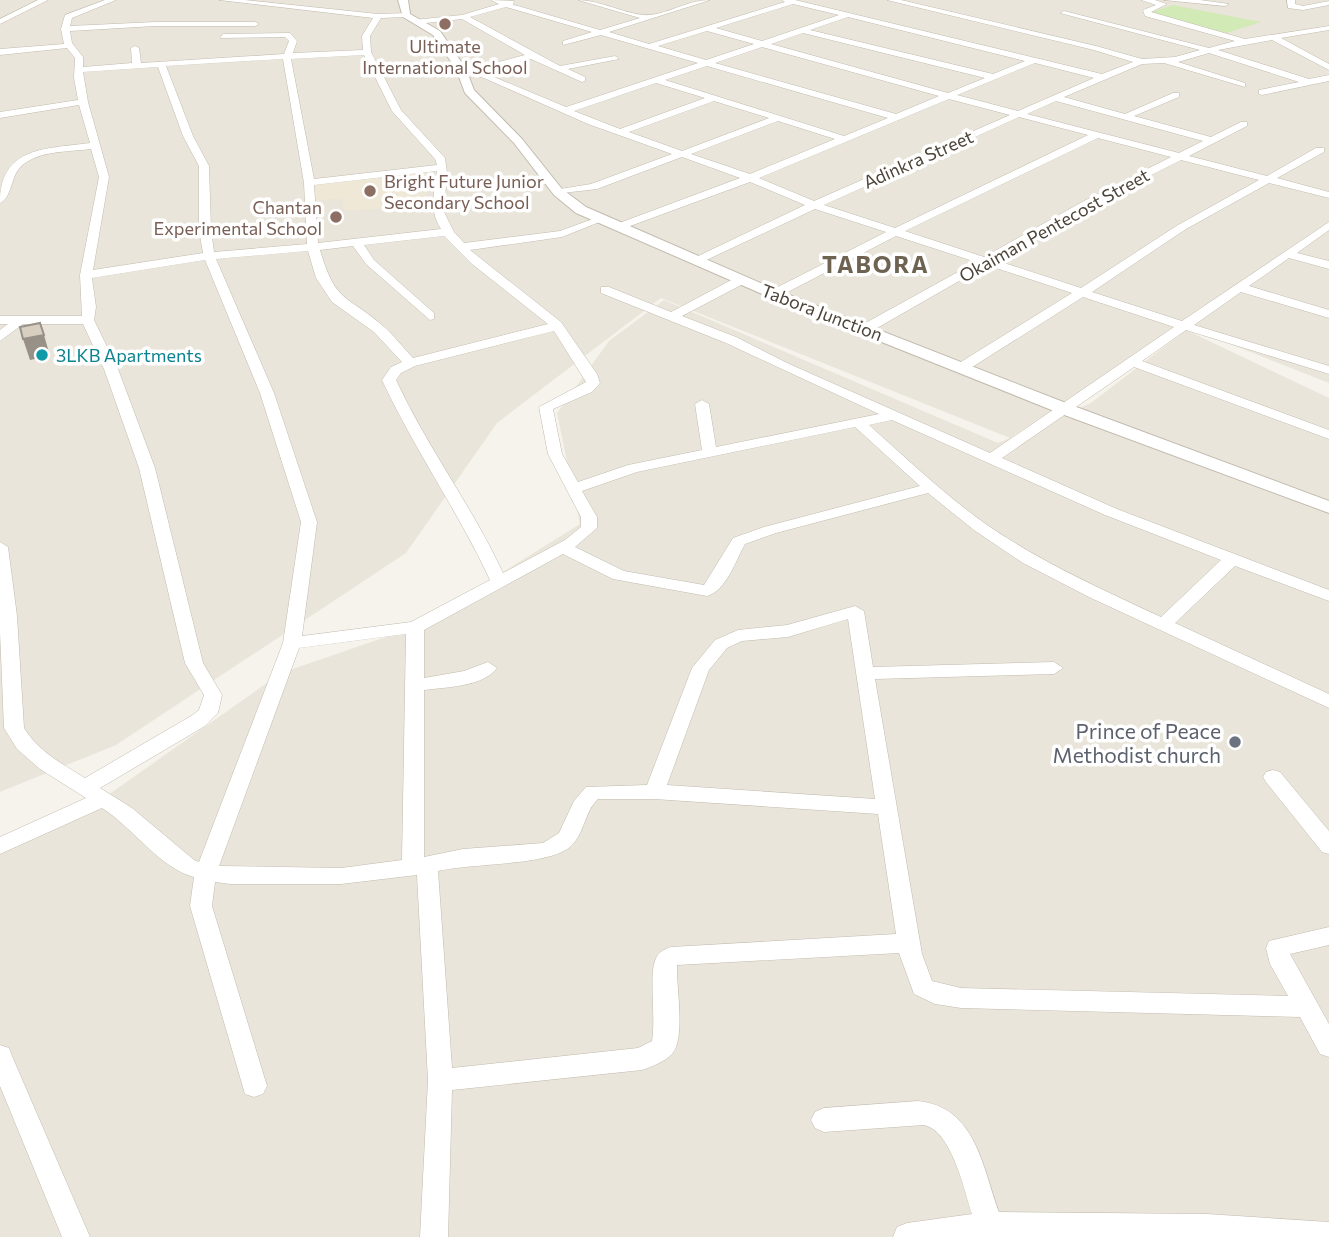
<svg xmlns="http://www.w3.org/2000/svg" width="1329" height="1237" viewBox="0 0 1329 1237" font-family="Commissioner,sans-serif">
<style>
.residential{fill:#eae5da}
.education{fill:#efe8d6}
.green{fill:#d2eab5}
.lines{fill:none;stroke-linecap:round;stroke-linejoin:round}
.minor-casing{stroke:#c2bbae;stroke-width:1}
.tertiary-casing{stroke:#c2bbae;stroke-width:2}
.minor{fill:#fff;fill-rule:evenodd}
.tertiary{fill:#fff;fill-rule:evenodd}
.shaded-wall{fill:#979187}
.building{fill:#d8cfc1;stroke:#979187;stroke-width:2}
.education-dot{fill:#8d6e63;stroke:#fff;stroke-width:2.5}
.culture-dot{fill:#0f9aa8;stroke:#fff;stroke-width:2.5}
.worship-dot{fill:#6b7280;stroke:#fff;stroke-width:2.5}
.labels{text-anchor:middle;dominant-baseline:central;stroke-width:7;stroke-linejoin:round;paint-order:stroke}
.far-education-label{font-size:18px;fill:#785e54;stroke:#fff}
.far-street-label{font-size:18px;fill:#4b4439;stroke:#fff}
.far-culture-label{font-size:18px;fill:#0d838f;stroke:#fff;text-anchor:start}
.worship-label{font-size:21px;fill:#5b616d;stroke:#fff;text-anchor:end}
.far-district-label{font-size:23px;font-weight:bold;letter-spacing:2px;fill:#6e6250;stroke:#fff}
</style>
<rect width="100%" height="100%" fill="#f6f3ec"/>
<polygon class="residential" points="0,0 1329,0 1329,383 1182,325 1010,438 1091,403 1186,330 1329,398 1329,1237 0,1237 0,842 101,800 281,673 415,627 580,524 557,413 609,341 664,300 998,443 1010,438 661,298 497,423 406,553 116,745 0,792"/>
<polygon class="education" points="432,170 422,208 344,210 342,198 314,201 312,183"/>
<polygon class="green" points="1173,5 1261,22 1227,33 1148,13"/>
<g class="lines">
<defs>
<g id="minor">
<polygon points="38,0 48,0 0,24 0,19"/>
<path d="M105,0H116L72,18L70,26L155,22H255L259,24L255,26H155L70,31L72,43L83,57V67L132,63L131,48L135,46L139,48L141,63L284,54L289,41L285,37L220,38L223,34L290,33L297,41L293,53L363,50L362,36L373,18L219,0H245L378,14L409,13L406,17L381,18L370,36L371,52L401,110L445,158L447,173L444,212L454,232L464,243L560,231L601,216L607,219L562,237L470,250L561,322L597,374L600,383L592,392L553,409L562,454L578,482L628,465L702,450L695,404L702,400L709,404L716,447L879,414L726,343L601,293V287H609L671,312L737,277H745V283L682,316L736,337L787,363L990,453L1174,327L1083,297L966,371H956V365L1072,293L987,265L870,332H860V326L976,262L896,236L778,297H770V291L886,232L815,209L700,263H692V259L805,205L750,182L622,229H614V225L740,178L682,157L597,189L554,194V190L591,184L672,154L588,124L484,78L458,71L461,66L473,69L525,55L462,19L417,24L414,20L462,15L499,4L491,0L514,1L513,5L518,6L600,30L640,18L578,0C601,0 631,17 650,15C670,13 688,0 710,0L609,32L649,44L785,2L782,0H795L1102,74L1133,62L1094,50L887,0H901L1096,46L1142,59L1175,57L1200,50L1060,13L1064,11L1209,48L1235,41L1145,16L1143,10L1156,5L1141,0H1155L1167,4L1151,12L1245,39L1329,26V30L1281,38L1329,64V70L1272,40L1218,50L1309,79L1329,75V81L1262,95L1259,94V90L1299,82L1209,53L1178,62L1245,83V87L1164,63L1142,64L1064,97L1125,114L1173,93H1179V97L1134,116L1211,137L1241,122H1247V126L1189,156L1267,176L1316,148H1324V152L1277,178L1329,192V198L1269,183L1186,229L1092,292L1182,321L1329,222V230L1297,253L1329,261V269L1289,258L1249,286L1329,310V318L1241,292L1194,325L1329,366V374L1186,330L1142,361L1329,430V439L1134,367L1002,458L1117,509L1329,590V601L1235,566L1175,623L1329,694V708L1091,598L1023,563L974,530L928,493L776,533L745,544C736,560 726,591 707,596L613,579L563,554L424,630V678L464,671L488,662L497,668C483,687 446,687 424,690V857L463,849L543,843L559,833L574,801L586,787L647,785L692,668L715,640L738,630L787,625L855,606L864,611L873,667L1054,662L1063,668L1054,674L875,679L922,954L932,981L961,988L1288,996L1270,964L1266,948L1269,941L1329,927V945L1290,954L1329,1024V1057L1320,1054L1300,1017L961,1008L935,1004L914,994L899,953L677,965C676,986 686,1038 672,1054C666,1061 651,1067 642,1070L452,1090L448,1237H420L428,1080L417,875L341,884H230L215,882L212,906L267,1086L263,1094L254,1097L245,1094L190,906L194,877C161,869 132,827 102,808L0,854V837L86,798L40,769L17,749L4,728L0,632V542L8,547L17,616L24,728C38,751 62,764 85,778L191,716L199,710L204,695L185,663L139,468L104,369L83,324H23L0,341V330L8,324H0V316H82L80,275L99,177L91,149C69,152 33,150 18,170C11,180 11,198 0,203C0,146 46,149 90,143L79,105L0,118V112L78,100L74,78L75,58L67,48L0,55V49L64,44L61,29L65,15ZM793,4L839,15L762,41L716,28ZM506,7L592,32L563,41V45L601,35L698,63L566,107L482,72L531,59L582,82L585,81V77L568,69L619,59L615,56L560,66L470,17ZM848,17L1025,61L993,74L810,30ZM707,31L754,44L706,60L658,46ZM803,33L985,78L948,93L771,44ZM762,47L939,96L896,114L715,63ZM364,55L392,111L435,159L437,165L314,179L291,59ZM283,59L304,183L307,244L214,252L211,230L209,166L193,136L166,66ZM1035,63L1094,78L1018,111L957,95ZM707,66L888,118L844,136L665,80ZM158,67L183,136L199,166V230L203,253L93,270L109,177L88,102L83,72ZM656,83L705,98L620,129L574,111ZM949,99L1010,115L814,201L759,178ZM714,101L769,118L682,151L629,132ZM1056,101L1203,141L1179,153L1027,114ZM1019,117L1088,135L895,228L824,205ZM778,121L835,139L750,174L691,154ZM1098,138L1171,157L1084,201L984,257L905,231ZM1181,160L1259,180L1178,225L1081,288L995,260L1092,205ZM437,171C435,193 428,209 441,229L318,243L314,185ZM444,236L472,264L548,324L413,358C403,348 394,335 383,326C345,293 336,304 320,250L353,246L366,264L430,320L434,319V313L374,260L364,245ZM308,251L316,278L332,302L374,332L402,362L391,367L382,380C414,449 458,511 490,580L411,622L302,636L317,522L274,393L216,259ZM205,260L260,393L301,522L283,643L199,862L194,860L132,808L100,788L205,726L218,713L222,695L203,663L155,468L118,369L94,320L96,307L92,278ZM554,331L586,382L539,407L548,454L581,517V527L565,540L503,573C472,506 427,447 396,380L401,373L415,366ZM892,420L1105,515L1221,560L1161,617C1101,589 1041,562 987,525C945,495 907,459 869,425ZM855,427L920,486L764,527L733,538L704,585L624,571L575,547L597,528V517L582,491L637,472ZM848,619L875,799L667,785L709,670L727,648L742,641L788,637ZM406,634L402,860L341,868L219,866L299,648ZM598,799H654L878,814L896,934L671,947C664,949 657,953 655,961C649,977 656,1018 652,1041L638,1048L452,1068L438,871C471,863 551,866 571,846C585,833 584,812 598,799Z"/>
<polygon points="1164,0 1200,0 1229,4 1225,6"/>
<polygon points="1287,0 1295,0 1295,4 1303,6 1329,1 1329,5 1303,10 1288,8"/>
<polygon points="1273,770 1280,772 1329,831 1329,854 1322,852 1266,782 1263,777 1266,772"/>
<polygon points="0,1045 9,1048 12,1056 90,1237 62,1237 0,1086"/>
<path d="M918,1101C976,1107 982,1166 999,1212L1207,1214L1329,1222V1237H893L897,1227L907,1223L972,1214C964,1190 952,1131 924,1125L824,1132L815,1128L811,1120L815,1112L824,1108Z"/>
</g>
<polygon id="tertiary" points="398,0 408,0 410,14 440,31 466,69 474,90 522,139 562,189 586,207 779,291 1071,405 1329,501 1329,513 1059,413 769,297 576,213 554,195 514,143 465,93 456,69 433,35 403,17"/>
</defs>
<use href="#minor" class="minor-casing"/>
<use href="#tertiary" class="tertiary-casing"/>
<use href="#minor" class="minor"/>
<use href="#tertiary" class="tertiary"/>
</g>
<polygon class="shaded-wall" points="44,335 50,356 30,360 23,339"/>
<polygon class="building" points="40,323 44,335 23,339 20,327"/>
<g class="education-dot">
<circle cx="445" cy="24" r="7"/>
<circle cx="370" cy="191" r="7"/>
<circle cx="336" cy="217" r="7"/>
</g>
<circle class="culture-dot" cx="42" cy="355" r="7"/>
<circle class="worship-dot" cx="1235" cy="742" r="7"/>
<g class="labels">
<g class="far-education-label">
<text x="445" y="46">Ultimate<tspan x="445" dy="21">International School</tspan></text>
<text x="384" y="181" text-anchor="start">Bright Future Junior<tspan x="384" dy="21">Secondary School</tspan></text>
<text x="322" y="207" text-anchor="end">Chantan<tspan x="322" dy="21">Experimental School</tspan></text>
</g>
<g class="far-street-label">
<text transform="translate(918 159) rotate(-24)">Adinkra Street</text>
<text transform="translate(1054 225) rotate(-29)">Okaiman Pentecost Street</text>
<text transform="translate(822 312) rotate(21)">Tabora Junction</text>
</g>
<g class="far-culture-label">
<text x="56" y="355">3LKB Apartments</text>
</g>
<g class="worship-label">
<text x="1221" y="730">Prince of Peace<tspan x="1221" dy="24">Methodist church</tspan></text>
</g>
<g class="far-district-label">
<text x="876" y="264">TABORA</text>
</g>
</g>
</svg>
